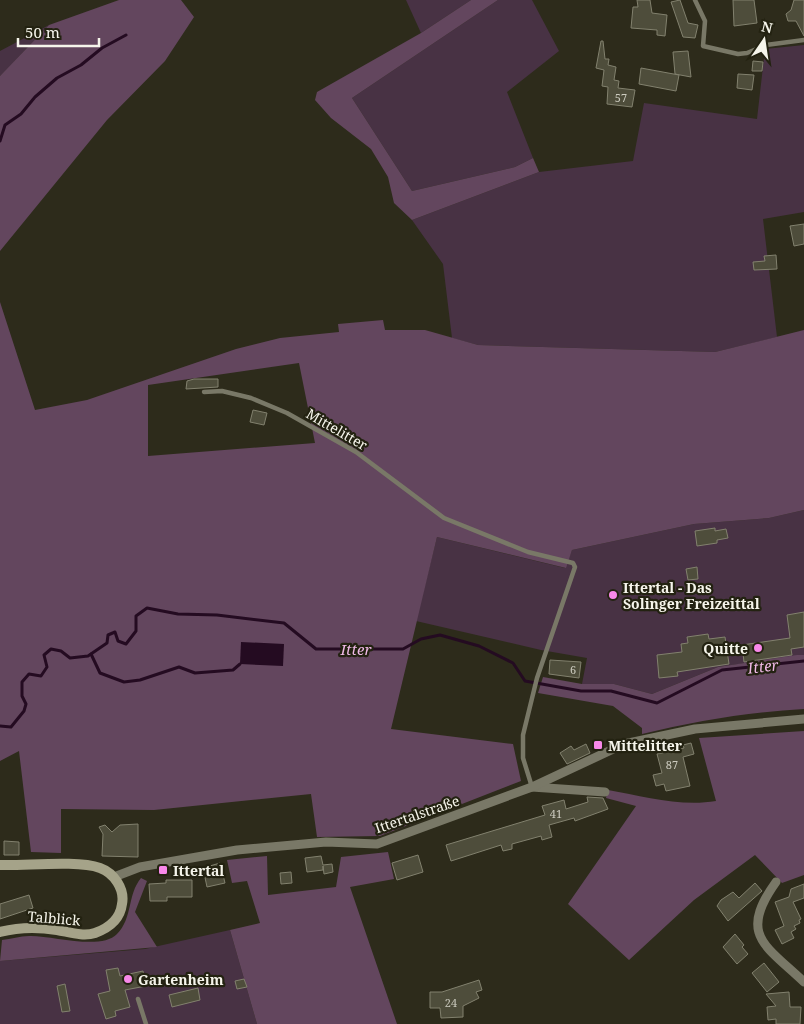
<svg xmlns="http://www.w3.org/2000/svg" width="804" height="1024" viewBox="0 0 804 1024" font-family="'Noto Serif',serif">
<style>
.green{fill:#483244}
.forest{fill:#63465e;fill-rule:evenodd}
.water{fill:#240b21}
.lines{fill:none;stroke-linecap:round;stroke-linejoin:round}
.stream{stroke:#240b21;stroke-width:3}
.building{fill:#4e4d3b;stroke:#82816e}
.lane{stroke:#797867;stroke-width:4.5}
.street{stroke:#797867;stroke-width:9}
.secondary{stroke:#a5a389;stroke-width:10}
.poi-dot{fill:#f888e9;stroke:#232211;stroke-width:2}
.labels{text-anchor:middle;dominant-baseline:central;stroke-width:4.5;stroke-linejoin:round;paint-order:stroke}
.number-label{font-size:11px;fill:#cccbbf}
.street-label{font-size:14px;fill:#f6f5eb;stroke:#232211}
.poi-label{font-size:14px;font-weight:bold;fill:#f6f5eb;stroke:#232211;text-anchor:start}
.water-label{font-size:15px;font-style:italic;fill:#efb9e6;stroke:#232211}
</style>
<rect width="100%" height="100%" fill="#2d2b1b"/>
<g class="green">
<polygon points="406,0 471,0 421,33"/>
<polygon points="498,0 532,0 559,51 507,92 533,158 515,167 412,191 352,98"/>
<polygon points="49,25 5,71 0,76 0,51"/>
<polygon points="804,45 804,212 763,219 777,337 715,352 478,345 452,338 443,264 412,220 539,172 633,161 644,103 757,119 765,49"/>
<polygon points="804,510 804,655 718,667 652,694 614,684 582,684 587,658 541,650 416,621 437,537 565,568 572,550 694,524 769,518"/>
<polygon points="230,930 257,1024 0,1024 0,961 145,949"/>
</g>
<g class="forest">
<polygon points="119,0 181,0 194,17 165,61 107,120 0,251 0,76 49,25"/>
<polygon points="471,0 498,0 352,98 412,191 515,167 533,158 539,172 412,220 394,203 388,177 371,149 331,118 315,100 317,92 421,33"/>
<path d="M0,302L35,410L87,400L236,349L280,338L339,332L338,324L383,320L385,330H425L478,345L715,352L804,330V510L769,518L694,524L572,550L566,568L437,537L391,729L513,744L521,781L380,836L317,837L311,794L154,810L61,809V853L31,852L19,751L0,761ZM299,363L315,443L148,456V385Z"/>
<path d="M797,655H804V709C749,712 696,721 642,734V728L613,706L538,693L543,677L582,684H614L652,694L718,667Z"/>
<path d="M804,731V875L782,883L755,855L694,900L629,960L568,904L636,806L606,798L608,790C643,796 680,807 716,801L699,738Z"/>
<polygon points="388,852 394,879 350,887 397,1024 257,1024 230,930 260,923 247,881 232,883 227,860 267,856 268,895 336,887 341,857"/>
<path d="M141,878L147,881L135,912L157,947L0,961L2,940C11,939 20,936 29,936C50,935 101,951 117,934C133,918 127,895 141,878Z"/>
</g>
<polygon class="water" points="241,642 284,644 283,666 240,664"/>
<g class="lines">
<g class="stream">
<polyline points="0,141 5,125 21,114 35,97 57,78 81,65 102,48 126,35"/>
<polyline points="91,654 100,673 124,682 140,680 179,667 195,673 233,670 240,664"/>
<polyline points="0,726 11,727 24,711 26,704 22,696 22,682 29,674 41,676 47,667 44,655 51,649 61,651 70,658 88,656 107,643 108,635 115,632 118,641 126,644 136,631 136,616 147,608 178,614 217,615 284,623 316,649 403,649 421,639 440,635 479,646 513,663 525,681 581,691 611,691 657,703 722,670 804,661"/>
</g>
</g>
<g class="building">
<polygon points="637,0 650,0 652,13 667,15 665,36 657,35 657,30 631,28 633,7 638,7"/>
<polygon points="680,0 688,23 698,25 695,38 683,37 671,2"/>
<polygon points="733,0 754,0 757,23 734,26"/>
<polygon points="794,0 804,0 804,36 796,21 788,21 786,14 791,10"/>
<polygon points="601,41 603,41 605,59 609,59 608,65 616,67 614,80 619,81 618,88 635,90 632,107 607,104 608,87 602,86 604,70 596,68"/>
<polygon points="688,51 691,77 675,74 673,52"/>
<polygon points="753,61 763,62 762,71 752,71"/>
<polygon points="641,68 679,75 676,91 639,84"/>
<polygon points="738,74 754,75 752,90 737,88"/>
<polygon points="804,224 804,244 794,246 790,226"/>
<polygon points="776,255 777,269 754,270 753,262 765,261 764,256"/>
<polygon points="194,379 218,379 218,387 186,389 187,381"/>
<polygon points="253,410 267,413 264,425 250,422"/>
<polygon points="715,528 715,531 726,529 728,538 717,540 717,543 697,546 695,531"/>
<polygon points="697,567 698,579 688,580 686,569"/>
<polygon points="804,612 804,647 791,649 792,655 744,662 742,645 790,638 787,615"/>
<polygon points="708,634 709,639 725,637 729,664 677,672 678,676 659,678 657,655 682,652 681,644 688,643 687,637"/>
<polygon points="550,660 581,662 579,678 549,674"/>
<polygon points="691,743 694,754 683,757 690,786 666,791 664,784 656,786 653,775 662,773 657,754 684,748 683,745"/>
<polygon points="586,744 590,753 567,764 560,753 571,746 574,750"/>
<polygon points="587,797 603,798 608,809 575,821 574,818 549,825 552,837 542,840 541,836 512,844 512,849 503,851 501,845 451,861 446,845 545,815 542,806 564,800 566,809 588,802"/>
<polygon points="138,824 138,857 102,856 103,834 99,827 105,825 112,832 120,825"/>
<polygon points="4,841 19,842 19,855 4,855"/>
<polygon points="418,855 423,872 397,880 392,863"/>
<polygon points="321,856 323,865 332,864 333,872 324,874 323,866 323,870 307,872 305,858"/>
<polygon points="220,863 225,883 207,887 203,868"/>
<polygon points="291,872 292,883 281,884 280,873"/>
<polygon points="166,880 192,880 192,897 167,897 167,901 150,901 149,884 166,883"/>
<polygon points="755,883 762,891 728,921 717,906 721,900 733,892 739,898"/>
<polygon points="804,884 804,898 793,902 801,919 799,920 800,923 794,926 796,929 791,932 794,938 782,944 775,930 784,926 775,902 789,897 791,889"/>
<polygon points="29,895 33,908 0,919 0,904"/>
<polygon points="735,934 744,945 742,947 748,954 737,964 723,947"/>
<polygon points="764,963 779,982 767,992 752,973"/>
<polygon points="118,968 120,976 143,971 146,986 125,990 130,1007 115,1011 116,1016 106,1019 98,994 110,991 106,970"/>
<polygon points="244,979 247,987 237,989 235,981"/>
<polygon points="479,980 482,990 476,992 479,998 463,1006 463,1017 441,1018 440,1008 430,1008 430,992 442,992"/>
<polygon points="65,984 70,1011 62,1012 57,986"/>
<polygon points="198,988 200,1000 172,1007 169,995"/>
<polygon points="789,992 790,1007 801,1007 800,1024 776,1024 776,1019 768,1020 767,1007 776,1006 766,994"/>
</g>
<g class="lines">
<g class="lane">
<polyline points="695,0 705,21 703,46 738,54 747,53 766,45 804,40"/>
<polyline points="204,392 222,391 251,398 287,413 356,452 444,518 528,552 573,563 575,567 537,678 523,735 523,758 532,787"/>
<polyline points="138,999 146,1024"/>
</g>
<g class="street">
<polyline points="532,787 605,792"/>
<polyline points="114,877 140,867 237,850 326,842 377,844 532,787 624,744 695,729 804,719"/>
<path d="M776,882C738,935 765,945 804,982"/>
</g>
<path class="secondary" d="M0,865C26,866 77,860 100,868C114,873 125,889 122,904C120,920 109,928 95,933C83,937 69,932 57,930C38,927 19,927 0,932"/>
</g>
<g class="poi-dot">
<circle cx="613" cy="595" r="5"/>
<circle cx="758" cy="648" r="5"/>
<rect x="593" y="740" width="10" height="10" rx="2.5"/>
<rect x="158" y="865" width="10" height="10" rx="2.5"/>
<circle cx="128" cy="979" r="5"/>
</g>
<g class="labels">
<g class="number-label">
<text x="621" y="97">57</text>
<text x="573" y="669">6</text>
<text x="672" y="764">87</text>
<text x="556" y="813">41</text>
<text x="451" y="1002">24</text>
</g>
<g class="street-label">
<text transform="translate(337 429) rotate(30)">Mittelitter</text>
<text transform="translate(417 814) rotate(-19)">Ittertalstraße</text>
<text transform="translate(54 918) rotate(5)">Talblick</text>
</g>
<g class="poi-label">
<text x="623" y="587">Ittertal - Das<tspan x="623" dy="16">Solinger Freizeittal</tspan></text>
<text x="748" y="648" text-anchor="end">Quitte</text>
<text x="608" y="745">Mittelitter</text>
<text x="173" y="870">Ittertal</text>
<text x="138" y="979">Gartenheim</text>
</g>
<g class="water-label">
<text x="356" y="649">Itter</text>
<text transform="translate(763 666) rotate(-7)">Itter</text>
</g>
</g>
<g transform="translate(764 40) rotate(13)" stroke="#232211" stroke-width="4" paint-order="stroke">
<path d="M0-4L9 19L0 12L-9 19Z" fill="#f6f5eb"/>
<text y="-8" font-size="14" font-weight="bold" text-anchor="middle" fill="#f6f5eb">N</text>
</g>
<path d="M18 38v8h81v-8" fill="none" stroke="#f6f5eb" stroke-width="2.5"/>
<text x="25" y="38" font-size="15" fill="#f6f5eb" stroke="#232211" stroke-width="4" paint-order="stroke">50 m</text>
</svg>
